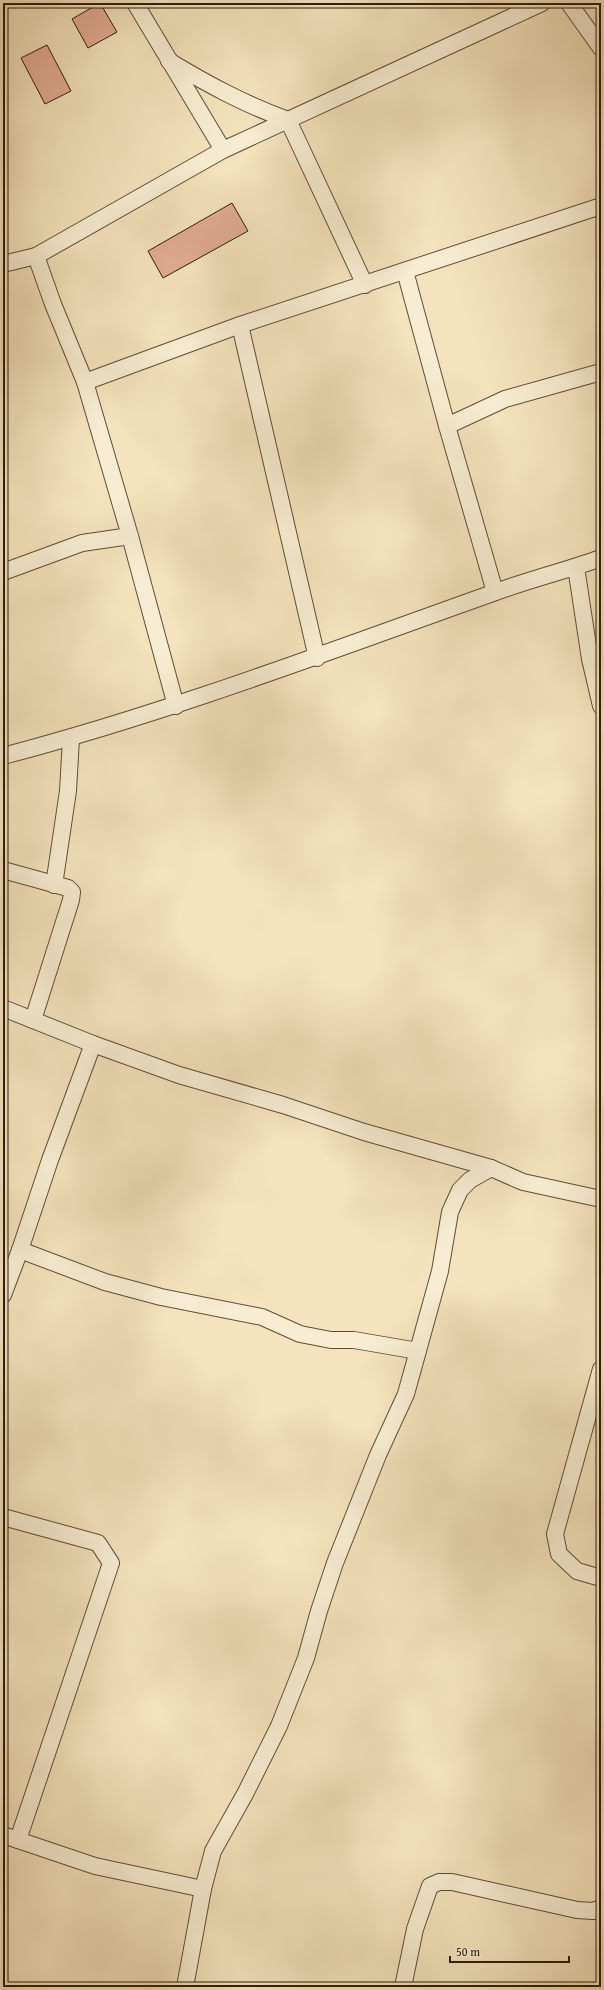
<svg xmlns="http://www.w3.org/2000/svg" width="604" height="1990" viewBox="0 0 604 1990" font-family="'Gentium Book Plus',serif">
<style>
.building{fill:#e2ac93;stroke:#2c1d0a}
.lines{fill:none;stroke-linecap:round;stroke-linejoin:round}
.minor-casing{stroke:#5e4e36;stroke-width:18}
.minor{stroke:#f8edd3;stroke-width:16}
</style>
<rect width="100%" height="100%" fill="#f4e3bc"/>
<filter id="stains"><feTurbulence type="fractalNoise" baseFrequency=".005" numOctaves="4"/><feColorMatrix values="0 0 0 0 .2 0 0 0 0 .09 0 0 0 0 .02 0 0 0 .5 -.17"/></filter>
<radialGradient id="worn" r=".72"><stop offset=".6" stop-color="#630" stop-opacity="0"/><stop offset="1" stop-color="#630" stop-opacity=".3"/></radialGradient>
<g class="building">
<polygon points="100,3 117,32 88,48 72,19"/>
<polygon points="47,45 71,91 45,104 21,58"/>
<polygon points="232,203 248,231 163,278 148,251"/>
</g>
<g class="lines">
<defs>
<g id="minor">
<polyline points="135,3 223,150"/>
<polyline points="569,3 601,48"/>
<path d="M169,61C209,85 244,104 288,120L365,285"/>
<polyline points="36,256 53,304 85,382 130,536 176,706"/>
<polyline points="3,264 36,256 223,150 542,3"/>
<polyline points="405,271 447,426 495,592"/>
<polyline points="240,325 317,658"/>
<polyline points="85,382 240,325 601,206"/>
<polyline points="447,426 505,399 601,372"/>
<polyline points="576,567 590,659 601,706"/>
<polyline points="3,572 82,543 130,536"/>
<path d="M3,756C170,712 330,651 493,593C528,580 565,571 601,558"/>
<polyline points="3,870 68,888 72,892 71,900 33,1020"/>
<polyline points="54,885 68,791 71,738"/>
<polyline points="3,1008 93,1044 179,1075 283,1105 364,1132 491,1168 523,1182 601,1199"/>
<polyline points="20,1250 105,1282 161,1297 262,1317 300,1334 331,1340 354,1340 418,1351"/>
<polyline points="3,1295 20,1250 50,1160 93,1044"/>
<polyline points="601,1369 555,1534 559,1554 577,1571 601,1578"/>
<polyline points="3,1517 98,1543 111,1563 18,1840"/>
<polyline points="3,1835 95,1866 203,1889"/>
<polyline points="185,1987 203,1889 213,1851 245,1794 279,1726 306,1658 319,1611 335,1563 378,1455 406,1394 440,1271 450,1212 460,1190 470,1180 491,1168"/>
<polyline points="403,1987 415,1929 430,1886 439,1882 452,1882 577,1910 593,1911 601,1908"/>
</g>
</defs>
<use href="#minor" class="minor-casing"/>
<use href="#minor" class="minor"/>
</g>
<rect width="604" height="1990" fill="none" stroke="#f4e3bc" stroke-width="16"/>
<rect x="4" y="4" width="596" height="1982" fill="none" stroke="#2c1d0a" stroke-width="2"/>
<rect x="8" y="8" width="588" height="1974" fill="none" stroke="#2c1d0a"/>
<path d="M450 1956v6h119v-6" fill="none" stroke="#2c1d0a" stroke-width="2"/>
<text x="456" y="1956" font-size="12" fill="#2c1d0a" stroke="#f8edd3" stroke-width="3" paint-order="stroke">50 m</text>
<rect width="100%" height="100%" filter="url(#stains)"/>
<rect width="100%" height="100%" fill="url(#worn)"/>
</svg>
